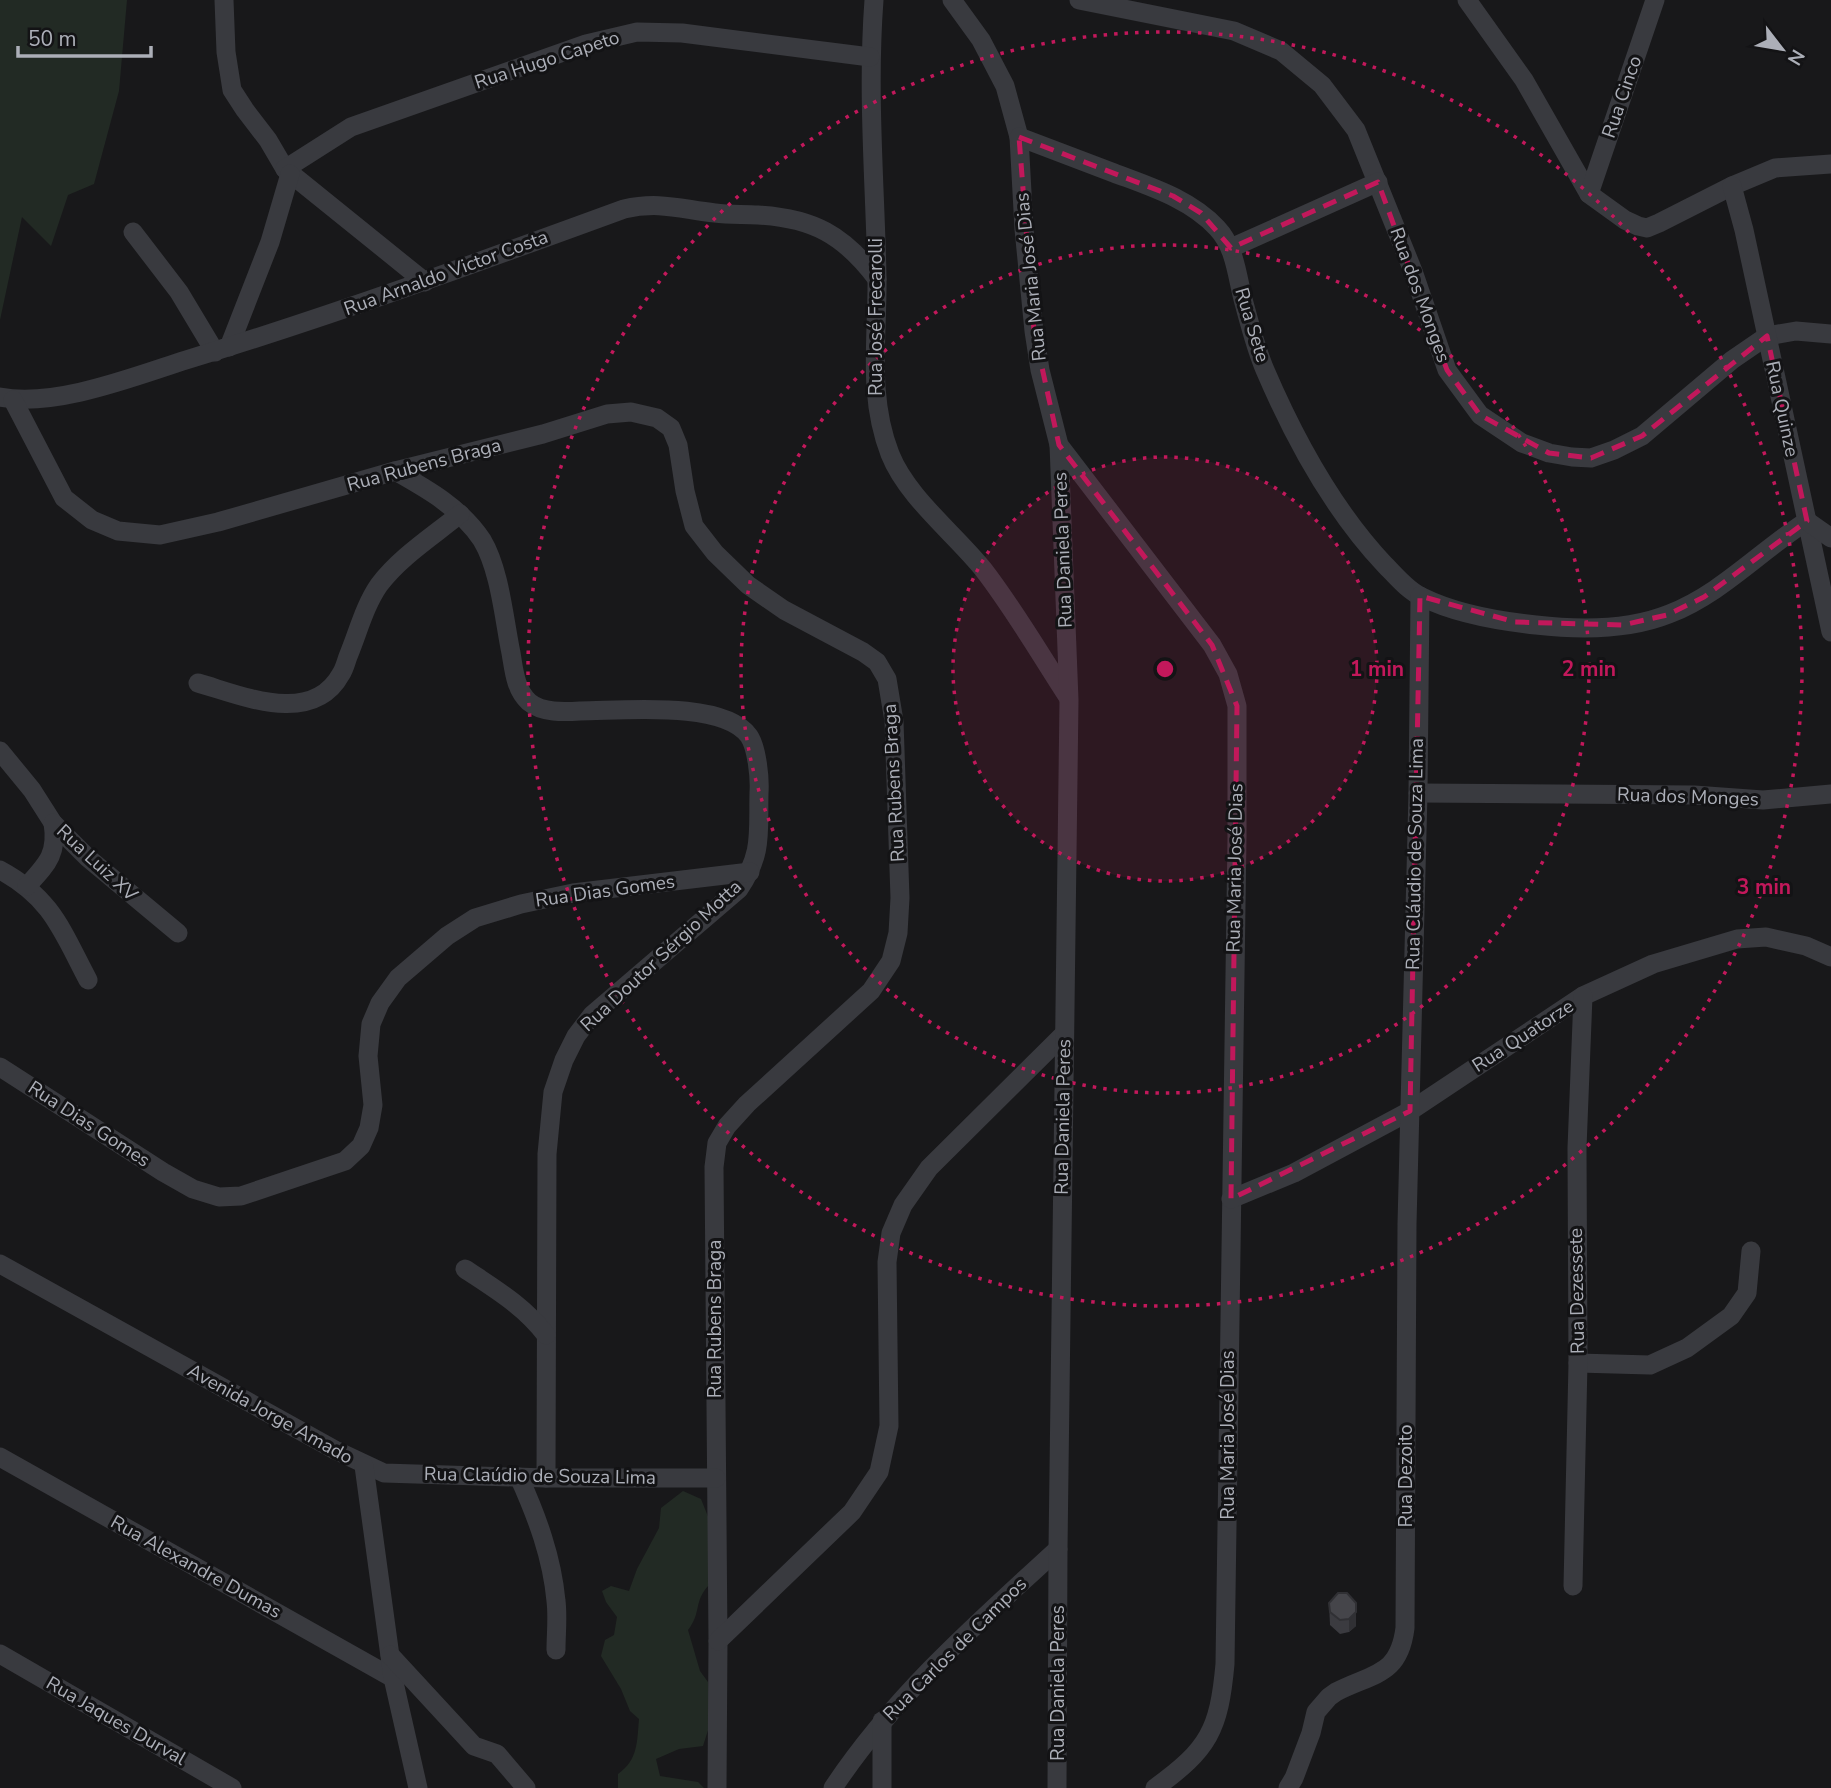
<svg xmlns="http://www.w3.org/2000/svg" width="1831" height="1788" viewBox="0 0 1831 1788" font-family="'Nunito Sans',sans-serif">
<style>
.green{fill:#222a24}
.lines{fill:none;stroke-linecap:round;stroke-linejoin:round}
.minor{stroke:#393a3f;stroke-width:19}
.wall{fill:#3b3b40}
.shaded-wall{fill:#303034}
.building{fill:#45454a;stroke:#303034;stroke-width:2}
.marked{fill:none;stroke:#c2185b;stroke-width:5;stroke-dasharray:14 9;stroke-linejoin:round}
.ring{fill:none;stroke:#c2185b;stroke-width:3.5;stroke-dasharray:3.5 7}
.labels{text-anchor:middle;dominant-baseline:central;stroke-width:6;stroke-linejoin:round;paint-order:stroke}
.street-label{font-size:19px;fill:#acafb8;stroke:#131315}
.centre{fill:#c2185b;stroke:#131315;stroke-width:3.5}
.ring-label{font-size:21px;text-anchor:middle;font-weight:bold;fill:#c2185b;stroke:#131315;stroke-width:6;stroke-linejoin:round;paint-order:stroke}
</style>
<rect width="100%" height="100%" fill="#18181a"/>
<g class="green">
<polygon points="0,0 127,0 119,91 94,184 68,195 51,246 22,217 0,320"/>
<path d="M683,1491L701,1499L709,1519V1585C693,1602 702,1612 688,1630L700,1671L708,1682L710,1724L703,1746L679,1749L656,1759L660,1776L698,1782L704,1788H618V1774C638,1760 637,1742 639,1719L630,1711L621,1689L601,1656L605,1640L614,1635L617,1617L606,1602L602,1591L611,1586L629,1591L637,1569L659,1528L661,1508Z"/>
</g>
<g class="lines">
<g class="minor">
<polyline points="224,0 226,52 232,90 245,110 268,140 285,169 425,282"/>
<path d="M874,0C867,92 875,184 877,276C878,336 867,395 890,454C907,497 954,533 983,569C1014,609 1040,654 1068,697"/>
<path d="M952,0L981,40L1005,86L1019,137L1024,229L1034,331L1040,370L1059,445L1212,645L1228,674L1237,706V837L1225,1664C1219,1730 1209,1749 1155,1788"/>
<polyline points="1079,0 1234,31 1281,51 1322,85 1356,130 1413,271 1447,370 1480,415 1522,443 1549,453 1572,457 1591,458 1614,450 1642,436 1732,360 1767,336 1796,331 1831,334"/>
<polyline points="1467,0 1524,80 1589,194 1625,220 1638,226 1647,228 1659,223 1732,186 1775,168 1831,164"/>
<path d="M1019,137C1050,149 1082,161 1114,173C1151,187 1190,199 1217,228C1236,248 1237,278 1244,303C1250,325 1256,349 1265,370C1295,440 1333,510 1385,565C1396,576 1408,591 1422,597C1456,614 1498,621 1536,625C1579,630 1629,630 1669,614C1721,594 1760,551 1807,521"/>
<polyline points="285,169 351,127 586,44 637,32 682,33 870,57"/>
<polyline points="1732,186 1744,230 1831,632"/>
<polyline points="1589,194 1655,0"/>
<polyline points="133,232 179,292 215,352"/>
<polyline points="1231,248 1378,182"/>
<polyline points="229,347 270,242 290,174"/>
<path d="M0,397C54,408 133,377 186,360C334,315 479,262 624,209C659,201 680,209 715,213C729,215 744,214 758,215C813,218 844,235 877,279"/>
<polyline points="13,400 64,498 92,520 118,531 160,535 218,522 395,471 543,434 607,414 631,412 657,418 671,428 678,445 685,491 694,526 715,553 748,585 784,610 863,652 877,662 887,679 894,721 900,898 898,933 891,961 871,991 747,1104 727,1126 717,1143 714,1167 718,1641 717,1788"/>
<path d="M395,471C427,489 461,508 482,540C500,570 504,619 511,653C514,670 515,689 529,702C542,713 564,712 580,711C621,711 723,700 749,736C757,748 760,778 759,793C758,834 763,853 739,889L592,1015L576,1036L564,1060L553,1092L547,1154L546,1478"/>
<polyline points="1807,521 1831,538"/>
<path d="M198,683C241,695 312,727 341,674C345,668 346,661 349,654C358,632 365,605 379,585C400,557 433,536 460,514"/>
<polyline points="0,751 32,790 53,823 88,858 178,933"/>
<polyline points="1418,793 1694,795 1763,800 1831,794"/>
<path d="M0,870C52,898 62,931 88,980"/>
<path d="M27,886C47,864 58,854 53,823"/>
<polyline points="0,1067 163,1172 193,1189 219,1197 241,1196 345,1161 361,1146 369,1128 373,1105 368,1056 371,1024 380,1003 398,978 447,936 475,918 521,904 573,893 750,872"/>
<polyline points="1231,1199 1294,1173 1410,1111 1583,996 1653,964 1737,939 1766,937 1806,946 1831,957"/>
<polyline points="0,1264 335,1450 384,1473 546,1478 716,1478"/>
<path d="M465,1269C495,1289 524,1306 546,1335"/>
<polyline points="1578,1363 1650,1365 1687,1348 1731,1316 1747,1293 1751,1251"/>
<polyline points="0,1457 393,1678"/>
<polyline points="364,1466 393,1678 418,1788"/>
<path d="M519,1477C537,1517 552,1557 556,1601C558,1617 556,1634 556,1650"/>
<polyline points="1573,1586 1578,1363 1577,1148 1583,996"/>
<polyline points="718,1641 852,1512 879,1472 889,1426 887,1262 891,1233 903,1205 929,1168 1064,1034"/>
<polyline points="0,1654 232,1788"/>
<polyline points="390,1655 474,1746 497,1754 526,1788"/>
<path d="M833,1788C894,1696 977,1623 1058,1549"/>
<polyline points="882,1788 882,1721"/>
<polyline points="1057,1788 1058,1549 1069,700 1059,445"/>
<path d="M1288,1788L1294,1778L1311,1733L1316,1712L1329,1697L1336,1692C1373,1673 1399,1676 1405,1628L1407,1224L1418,793L1420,596"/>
</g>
</g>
<polygon class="wall" points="1338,1593 1356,1626 1349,1632 1340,1634 1330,1625 1329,1603"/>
<polygon class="shaded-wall" points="1356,1603 1356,1626 1349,1632 1349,1619"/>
<polygon class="building" points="1338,1593 1347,1593 1356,1603 1356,1612 1349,1619 1340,1620 1330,1612 1329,1603"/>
<path class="marked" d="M1019,137L1173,196L1201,213L1231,248L1378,182L1447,370L1480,415L1549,453L1591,458L1642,436L1767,336L1807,521L1704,597L1667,615L1623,625L1515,622L1420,596L1410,1111L1231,1199L1237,706L1212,645L1059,445L1034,331Z"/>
<circle cx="1165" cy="669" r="212" fill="#c2185b" fill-opacity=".12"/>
<g class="ring">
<circle cx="1165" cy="669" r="212"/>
<circle cx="1165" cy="669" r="424"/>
<circle cx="1165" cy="669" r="637"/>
</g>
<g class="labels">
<g class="street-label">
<text transform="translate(547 60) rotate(-18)">Rua Hugo Capeto</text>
<text transform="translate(1622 97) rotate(-71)">Rua Cinco</text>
<text transform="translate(446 273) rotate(-20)">Rua Arnaldo Victor Costa</text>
<text transform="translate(1031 277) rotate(-96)">Rua Maria José Dias</text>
<text transform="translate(1420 295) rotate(70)">Rua dos Monges</text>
<text transform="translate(876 317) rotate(-90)">Rua José Frecarolli</text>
<text transform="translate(1252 325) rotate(73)">Rua Sete</text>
<text transform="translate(1782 409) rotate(78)">Rua Quinze</text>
<text transform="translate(424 465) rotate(-15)">Rua Rubens Braga</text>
<text transform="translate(1063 550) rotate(-92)">Rua Daniela Peres</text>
<text transform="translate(894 783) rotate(-93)">Rua Rubens Braga</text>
<text transform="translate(1688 797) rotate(2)">Rua dos Monges</text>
<text transform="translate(1415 854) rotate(-89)">Rua Cláudio de Souza Lima</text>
<text transform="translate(97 863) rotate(43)">Rua Luiz XV</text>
<text transform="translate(1235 868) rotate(-89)">Rua Maria José Dias</text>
<text transform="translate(605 891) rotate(-8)">Rua Dias Gomes</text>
<text transform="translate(661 956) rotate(-43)">Rua Doutor Sérgio Motta</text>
<text transform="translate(1523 1036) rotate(-33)">Rua Quatorze</text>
<text transform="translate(1063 1117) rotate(-89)">Rua Daniela Peres</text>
<text transform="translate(89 1124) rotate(33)">Rua Dias Gomes</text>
<text transform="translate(1577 1291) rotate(-91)">Rua Dezessete</text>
<text transform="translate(715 1319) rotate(-90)">Rua Rubens Braga</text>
<text transform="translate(270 1414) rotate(29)">Avenida Jorge Amado</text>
<text transform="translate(1228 1435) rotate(-90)">Rua Maria José Dias</text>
<text transform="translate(540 1476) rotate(1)">Rua Claúdio de Souza Lima</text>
<text transform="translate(1406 1476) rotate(-90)">Rua Dezoito</text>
<text transform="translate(196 1567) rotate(29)">Rua Alexandre Dumas</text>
<text transform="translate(955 1649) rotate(-45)">Rua Carlos de Campos</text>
<text transform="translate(1058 1683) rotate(-90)">Rua Daniela Peres</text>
<text transform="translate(116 1721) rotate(30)">Rua Jaques Durval</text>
</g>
</g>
<circle cx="1165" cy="669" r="10" class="centre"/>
<g class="ring-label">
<text x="1377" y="676">1 min</text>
<text x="1589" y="676">2 min</text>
<text x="1764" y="894">3 min</text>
</g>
<g transform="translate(1782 49) rotate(121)" stroke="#131315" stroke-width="5" paint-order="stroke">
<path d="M0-5L12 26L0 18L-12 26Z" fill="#acafb8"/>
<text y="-10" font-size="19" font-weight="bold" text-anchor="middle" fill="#acafb8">N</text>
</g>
<path d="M18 46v10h133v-10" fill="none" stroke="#acafb8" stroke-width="3.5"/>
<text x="28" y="46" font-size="21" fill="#acafb8" stroke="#131315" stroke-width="5" paint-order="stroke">50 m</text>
</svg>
